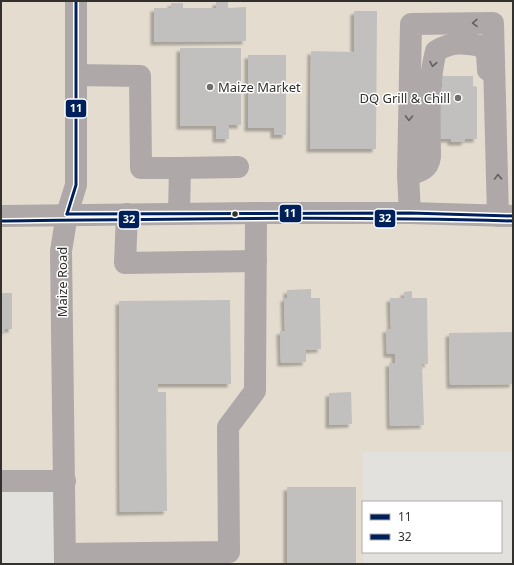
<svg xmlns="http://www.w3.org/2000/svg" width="514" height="565" viewBox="0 0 514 565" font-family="'Noto Sans',sans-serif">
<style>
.commercial{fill:#e4dccf}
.building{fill:#c1c0be;filter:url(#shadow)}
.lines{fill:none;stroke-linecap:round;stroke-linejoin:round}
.minor{stroke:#aea8a8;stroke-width:22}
.bus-1-casing{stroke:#fff;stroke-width:6}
.bus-2-casing{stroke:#fff;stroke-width:6}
.bus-1{stroke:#00205b;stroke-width:3}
.bus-2{stroke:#00205b;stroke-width:3}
.oneway{stroke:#64615f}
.poi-dot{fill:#706f6c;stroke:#fff;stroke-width:1.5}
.bus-dot{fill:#32312e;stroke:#fff;stroke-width:1.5}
.labels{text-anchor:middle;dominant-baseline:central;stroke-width:3;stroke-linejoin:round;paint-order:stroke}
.poi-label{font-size:13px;fill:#32312e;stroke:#fff;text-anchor:start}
.street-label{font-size:13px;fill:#32312e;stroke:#fff}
.line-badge{stroke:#fff;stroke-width:1.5}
.badge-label{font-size:11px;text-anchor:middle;font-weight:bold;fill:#fff}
</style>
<defs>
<filter id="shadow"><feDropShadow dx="-3.5" dy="3.5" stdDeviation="1" flood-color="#0004"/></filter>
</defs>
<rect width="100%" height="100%" fill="#e3e1de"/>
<polygon class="commercial" points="1,1 513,1 513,452 363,452 364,564 62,564 63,484 1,483"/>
<g class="building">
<polygon points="216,2 228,2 228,8 246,7 246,41 154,42 154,8 171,8 171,3 183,3 183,8 216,8"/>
<polygon points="354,11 377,11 376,149 310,149 311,51 354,52"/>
<polygon points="180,48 241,48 241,125 229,125 229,139 216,139 216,126 180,126"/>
<polygon points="248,55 286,55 286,135 274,135 274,128 248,128"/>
<polygon points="442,76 473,76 473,86 477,87 477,139 465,139 465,142 451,142 451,139 436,139 439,87 442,87"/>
<polygon points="311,289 311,298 320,298 321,349 306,350 306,362 281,363 280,331 285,331 284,298 287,298 287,290"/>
<polygon points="412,291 412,298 427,298 428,364 422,364 424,425 390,426 389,363 395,363 395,354 387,354 386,329 391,329 390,298 404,298 404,292"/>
<polygon points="1,293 12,293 12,329 5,329 5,333 1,333"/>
<polygon points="230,300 231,384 158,384 158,392 166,392 167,511 120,512 119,301"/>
<polygon points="513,332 513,384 450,385 449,333"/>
<polygon points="351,392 352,424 329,425 329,393"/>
<rect x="287" y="487" width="69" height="77"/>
</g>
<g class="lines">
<g class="minor">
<polyline points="76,75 140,76 141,168 180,168 179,213"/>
<polyline points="180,168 238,167"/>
<path d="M408,175C420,171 428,170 430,157C430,122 427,85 436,51C452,41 464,43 481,46L487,53L488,70"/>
<polyline points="410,213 408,175 411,24 493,23 498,216"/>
<polyline points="127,214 125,263 256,261"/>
<polyline points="1,216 256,213 410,213 513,216"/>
<polyline points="1,481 65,481"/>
<polyline points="65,554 229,552 228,427 255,391 256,213"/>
<polyline points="65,564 61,251 67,214 76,185 76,1"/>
</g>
<defs>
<g id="bus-1">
<polyline points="67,214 410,213 513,216"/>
<polyline points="67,214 76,185 76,1"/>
</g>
<path id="bus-2" d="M1,221C172,219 342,216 513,221"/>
</defs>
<use href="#bus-1" class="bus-1-casing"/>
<use href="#bus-2" class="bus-2-casing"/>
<use href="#bus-1" class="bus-1"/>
<use href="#bus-2" class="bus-2"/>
</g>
<defs><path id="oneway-chevron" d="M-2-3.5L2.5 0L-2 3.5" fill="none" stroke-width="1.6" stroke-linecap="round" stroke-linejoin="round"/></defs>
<g class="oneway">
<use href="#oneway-chevron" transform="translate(475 23) rotate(179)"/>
<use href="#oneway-chevron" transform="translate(433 64) rotate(101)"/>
<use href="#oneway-chevron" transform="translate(409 118) rotate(91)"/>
<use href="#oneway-chevron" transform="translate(498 177) rotate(-92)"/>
</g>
<g class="poi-dot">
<circle cx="210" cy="87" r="4"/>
<circle cx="458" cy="98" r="4"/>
</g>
<circle class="bus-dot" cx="235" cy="214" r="3.5"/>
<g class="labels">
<g class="poi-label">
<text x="218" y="87">Maize Market</text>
<text x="450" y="98" text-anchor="end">DQ Grill &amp; Chill</text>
</g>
<g class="street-label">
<text transform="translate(62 282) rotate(-90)">Maize Road</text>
</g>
</g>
<g class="line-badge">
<rect x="65" y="99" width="22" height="19" rx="4" fill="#00205b"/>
<rect x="279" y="204" width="23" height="19" rx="4" fill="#00205b"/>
<rect x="374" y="209" width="22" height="19" rx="4" fill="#00205b"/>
<rect x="118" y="210" width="22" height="19" rx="4" fill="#00205b"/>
</g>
<g class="badge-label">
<text x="76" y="112">11</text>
<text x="290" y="217">11</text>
<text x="385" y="222">32</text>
<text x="129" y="223">32</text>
</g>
<rect width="514" height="565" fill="none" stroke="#32312e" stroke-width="4"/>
<rect x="362" y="501" width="140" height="52" fill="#ffffff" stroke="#adadab"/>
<rect x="370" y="514" width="20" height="6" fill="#00205b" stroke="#adadab"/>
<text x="398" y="521" font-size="12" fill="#32312e">11</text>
<rect x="370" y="534" width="20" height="6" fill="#00205b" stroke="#adadab"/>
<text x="398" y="541" font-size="12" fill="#32312e">32</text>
</svg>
